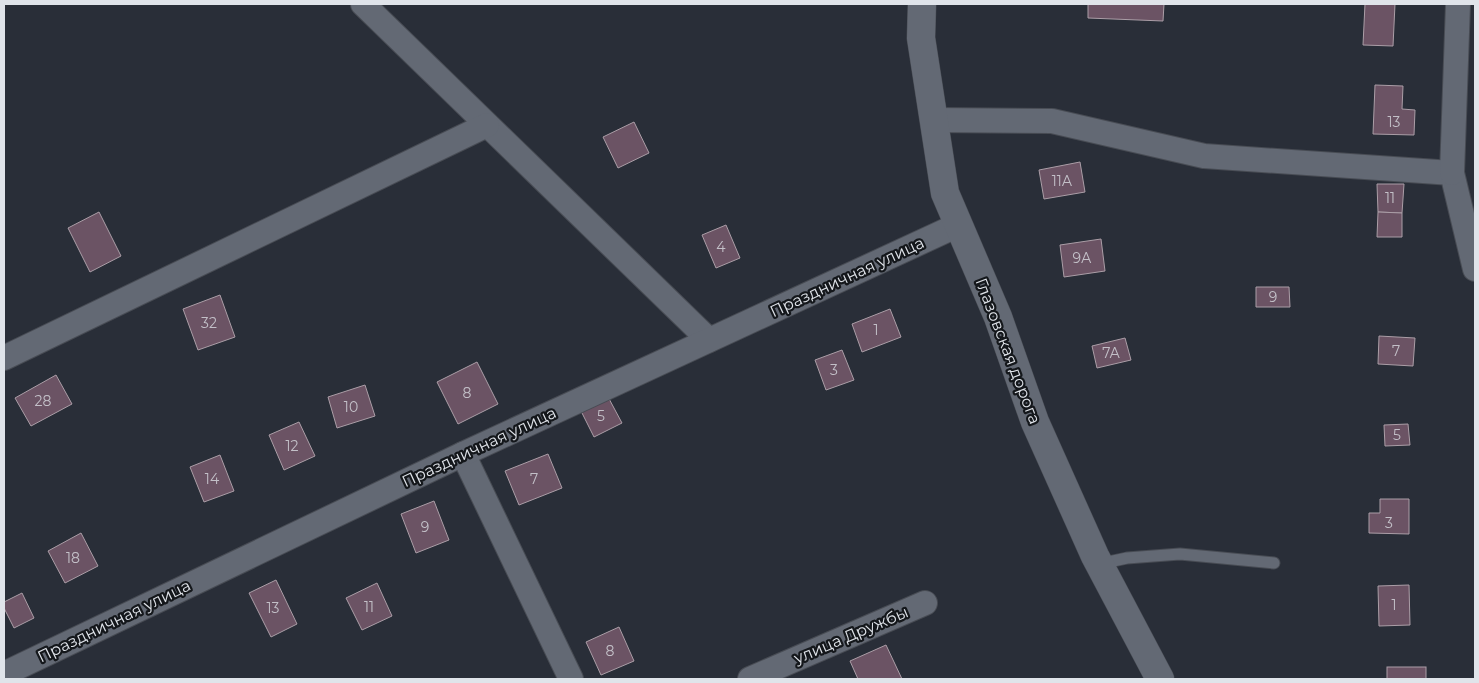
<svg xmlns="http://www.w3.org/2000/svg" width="1479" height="683" viewBox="0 0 1479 683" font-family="Montserrat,sans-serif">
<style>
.building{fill:#6b5364;stroke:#ab9ea7}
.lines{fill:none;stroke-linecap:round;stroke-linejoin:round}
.service-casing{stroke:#484c54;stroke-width:13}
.minor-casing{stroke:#484c54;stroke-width:26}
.tertiary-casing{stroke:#484c54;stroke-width:29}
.service{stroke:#636974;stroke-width:11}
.minor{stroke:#636974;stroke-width:24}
.tertiary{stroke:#636974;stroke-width:28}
.labels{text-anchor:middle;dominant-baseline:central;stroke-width:4.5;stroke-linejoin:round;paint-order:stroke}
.number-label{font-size:14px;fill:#c3c0c8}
.street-label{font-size:16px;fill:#e0e4ea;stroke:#14171b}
</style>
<rect width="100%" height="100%" fill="#292e38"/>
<g class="building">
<polygon points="1088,4 1164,4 1163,21 1088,18"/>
<polygon points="1365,4 1395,4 1393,46 1363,45"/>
<polygon points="1375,85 1403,86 1402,109 1415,110 1414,135 1373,134"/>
<polygon points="634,122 649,153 618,168 603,137"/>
<polygon points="1080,162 1085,192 1044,199 1039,170"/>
<polygon points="1377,184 1404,184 1402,213 1378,212"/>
<polygon points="99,212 121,256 90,272 68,228"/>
<polygon points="1378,212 1402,213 1402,237 1377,237"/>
<polygon points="726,225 740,258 716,268 702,235"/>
<polygon points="1101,239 1105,271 1064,277 1060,245"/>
<polygon points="1256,287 1289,287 1290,307 1256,307"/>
<polygon points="220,295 235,337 198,350 183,309"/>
<polygon points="890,309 901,337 862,352 852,324"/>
<polygon points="1379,336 1415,338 1413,366 1378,364"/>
<polygon points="1125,338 1131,360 1097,368 1092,346"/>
<polygon points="842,350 854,380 826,390 815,360"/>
<polygon points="477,362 498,404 458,424 437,382"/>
<polygon points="56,375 72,404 31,426 15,398"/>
<polygon points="365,385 375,416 337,428 328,397"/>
<polygon points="607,395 622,423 594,437 580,409"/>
<polygon points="299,422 315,456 284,470 269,435"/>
<polygon points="1408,424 1410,445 1385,446 1384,425"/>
<polygon points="548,454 562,488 519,505 505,471"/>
<polygon points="220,455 234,491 204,502 190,467"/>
<polygon points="1380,499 1409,499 1409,534 1369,533 1369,513 1380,513"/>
<polygon points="434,501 449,540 416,553 401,514"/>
<polygon points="81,533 98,566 65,583 48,551"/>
<polygon points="276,580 297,624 271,637 249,593"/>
<polygon points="377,583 392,616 362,630 346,598"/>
<polygon points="1409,585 1410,625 1379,626 1378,586"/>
<polygon points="22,593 34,618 14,628 4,608 4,602"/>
<polygon points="619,627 634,661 601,675 586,642"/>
<polygon points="886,645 902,679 858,679 850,661"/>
<rect x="1387" y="667" width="39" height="12"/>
</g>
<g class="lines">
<defs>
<polyline id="service" points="1099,564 1127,558 1180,554 1274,563"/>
<g id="minor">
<polyline points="363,4 709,340"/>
<polyline points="933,120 1052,121 1204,156 1452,173 1475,269"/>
<polyline points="1452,173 1458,4"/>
<polyline points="4,358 487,125"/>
<polyline points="463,454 571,679"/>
<polyline points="4,674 463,454 958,225"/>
<polyline points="750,679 925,603"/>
</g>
<polyline id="tertiary" points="922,4 921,38 945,193 998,317 1035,422 1095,556 1160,679"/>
</defs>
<use href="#service" class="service-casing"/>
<use href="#minor" class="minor-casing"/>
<use href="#tertiary" class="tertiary-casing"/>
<use href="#service" class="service"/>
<use href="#minor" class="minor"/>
<use href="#tertiary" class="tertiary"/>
</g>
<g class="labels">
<g class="number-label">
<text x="1394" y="122">13</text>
<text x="1062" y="181">11А</text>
<text x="1390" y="198">11</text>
<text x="721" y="247">4</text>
<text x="1082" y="258">9А</text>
<text x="1273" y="297">9</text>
<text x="209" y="323">32</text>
<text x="876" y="330">1</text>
<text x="1396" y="351">7</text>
<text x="1111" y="353">7А</text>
<text x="834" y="370">3</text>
<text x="467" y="393">8</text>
<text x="43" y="401">28</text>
<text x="351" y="407">10</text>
<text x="601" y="416">5</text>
<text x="1397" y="435">5</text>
<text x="292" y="446">12</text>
<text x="212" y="479">14</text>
<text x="534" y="479">7</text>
<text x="1389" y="523">3</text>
<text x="425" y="527">9</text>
<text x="73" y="558">18</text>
<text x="1394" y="605">1</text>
<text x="369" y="607">11</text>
<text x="273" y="608">13</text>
<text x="610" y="651">8</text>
</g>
<g class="street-label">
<text transform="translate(847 277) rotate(-25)">Праздничная улица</text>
<text transform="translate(1008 351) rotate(69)">Глазовская дорога</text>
<text transform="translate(479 447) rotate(-25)">Праздничная улица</text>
<text transform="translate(114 621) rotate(-26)">Праздничная улица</text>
<text transform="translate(851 635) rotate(-23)">улица Дружбы</text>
</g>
</g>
<rect width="1479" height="683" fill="none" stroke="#e0e4ea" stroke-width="10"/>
</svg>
